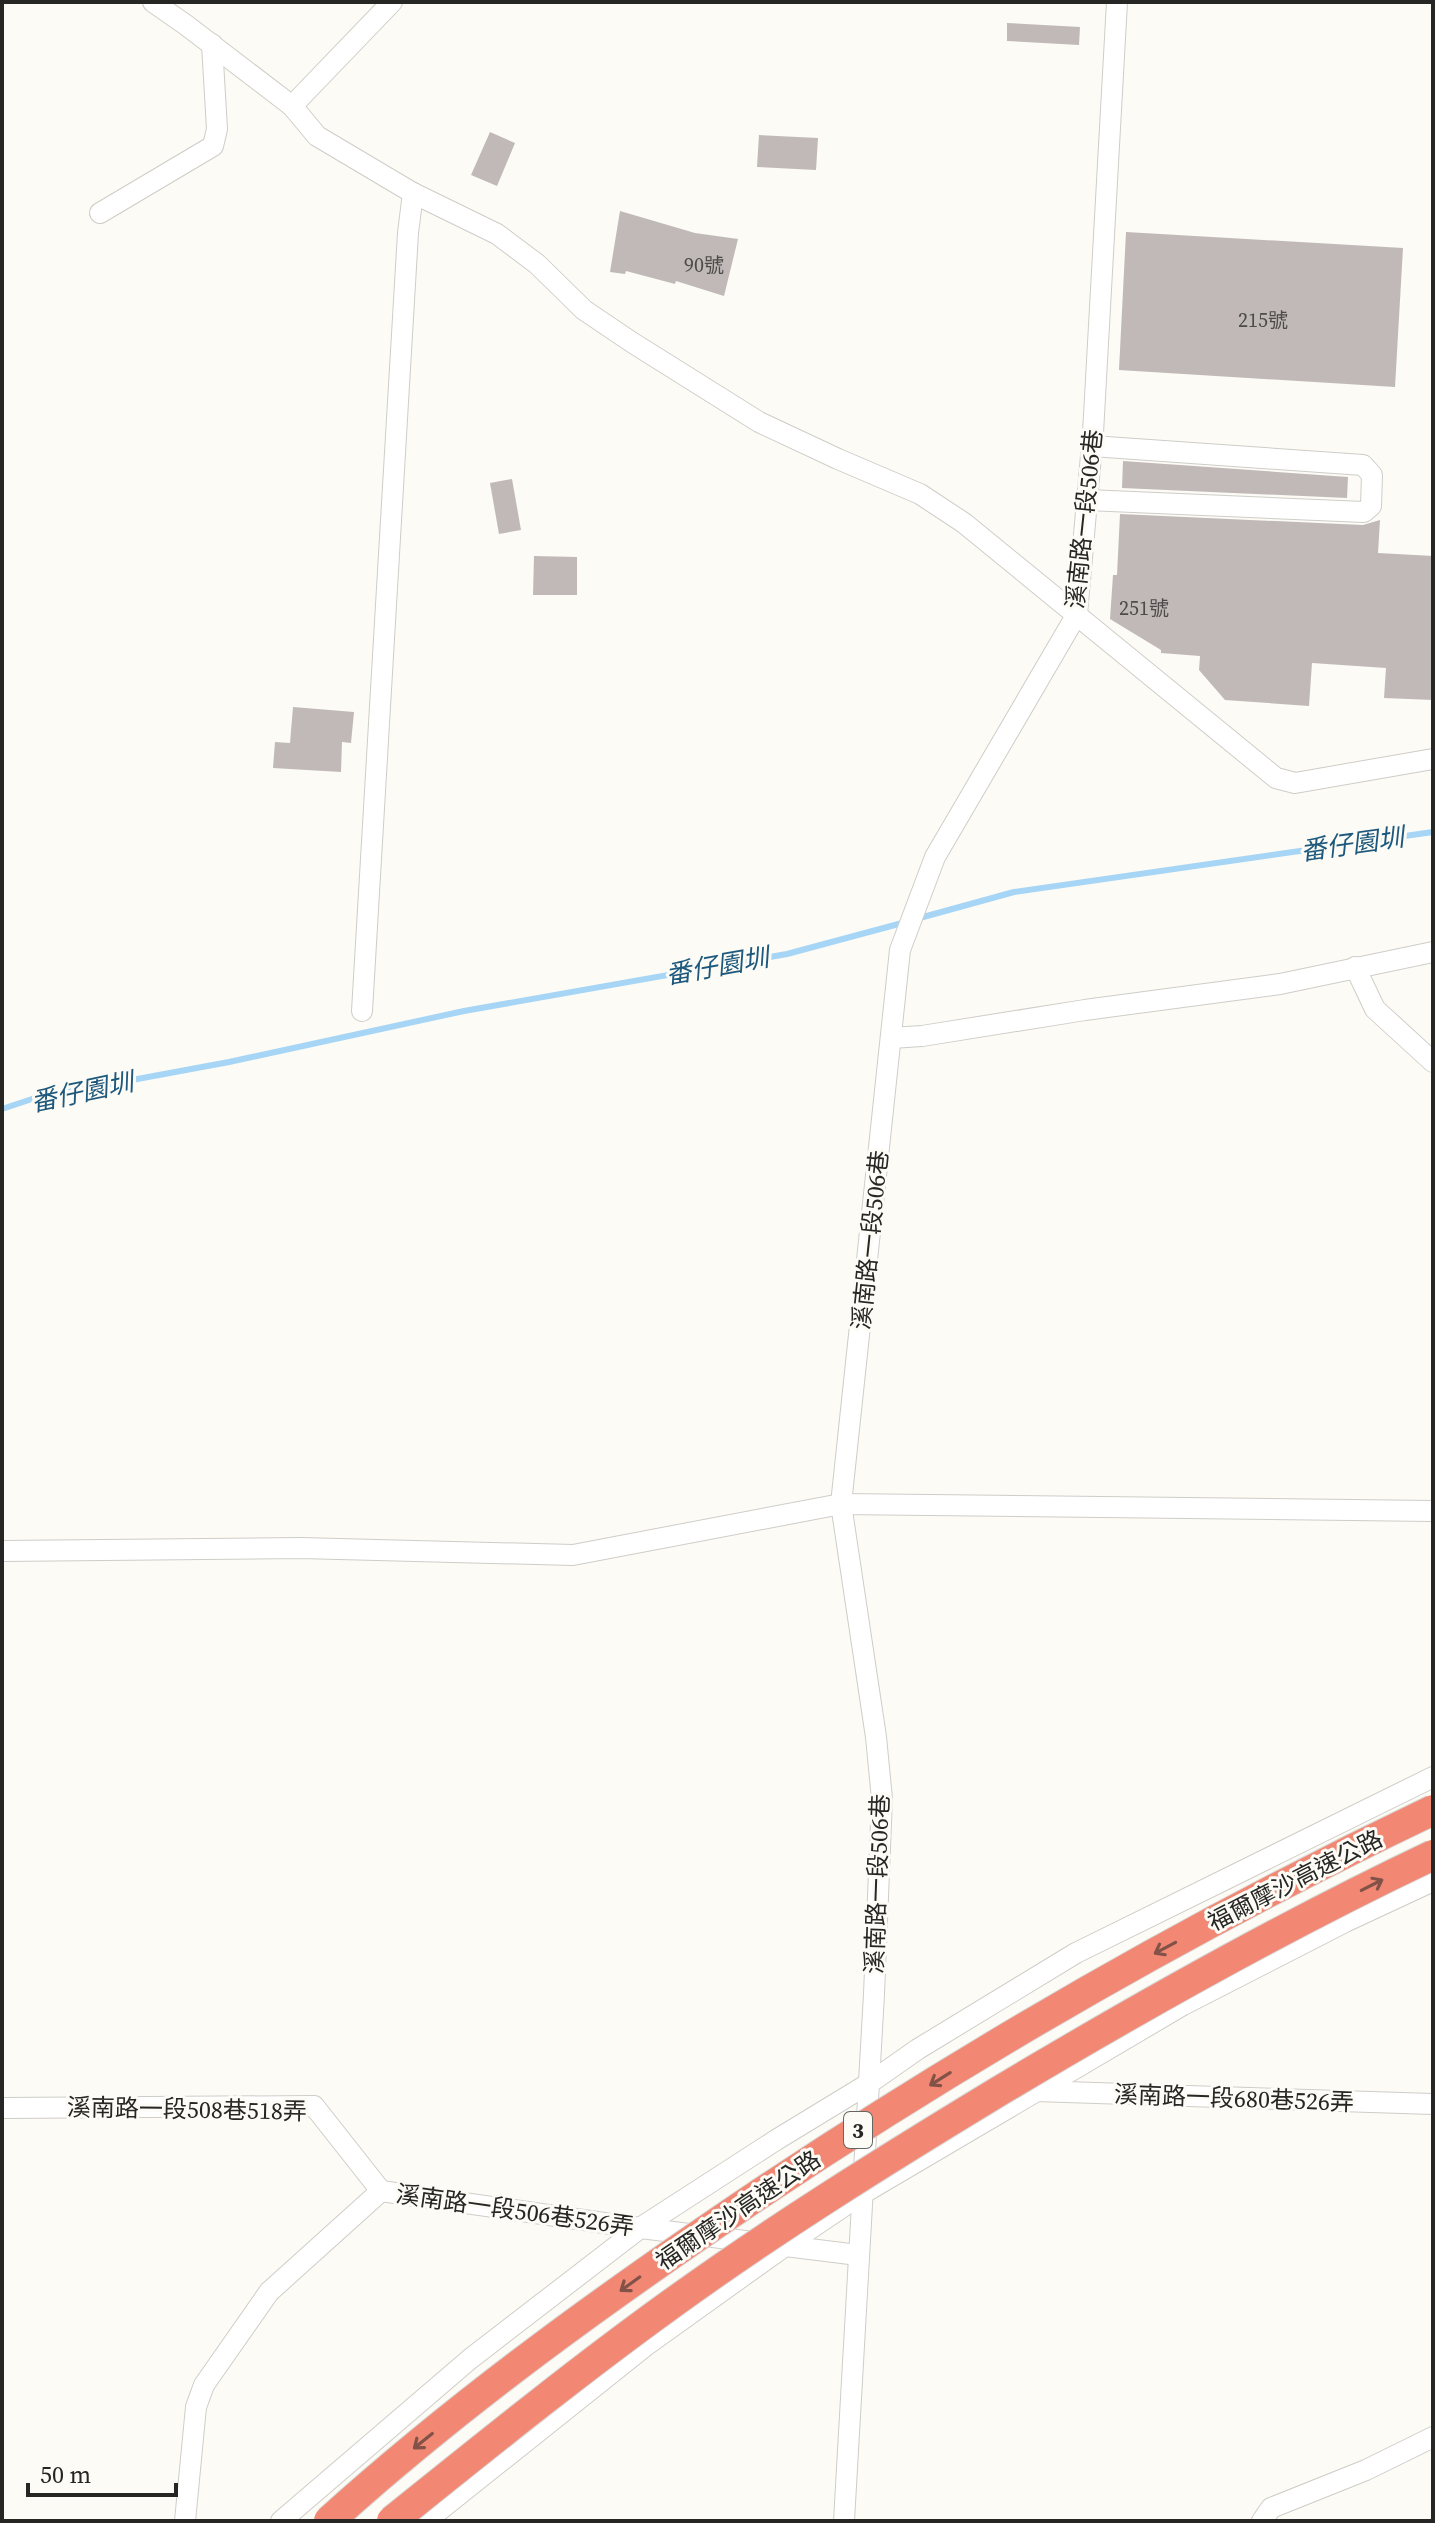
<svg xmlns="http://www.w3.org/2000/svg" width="1435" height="2523" viewBox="0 0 1435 2523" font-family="'Source Serif 4','Noto Sans TC',serif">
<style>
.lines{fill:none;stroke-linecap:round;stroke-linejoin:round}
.stream{stroke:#a7d5f5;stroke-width:6}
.building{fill:#c0b9b8}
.minor-casing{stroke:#cfcdc8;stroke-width:22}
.minor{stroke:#fff;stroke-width:20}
.highway-bridge-casing{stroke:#d8d8d8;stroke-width:32;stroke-linecap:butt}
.highway-bridge{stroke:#f28873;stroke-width:30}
.oneway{stroke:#825248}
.labels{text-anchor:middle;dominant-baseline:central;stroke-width:6;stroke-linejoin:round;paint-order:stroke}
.number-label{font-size:20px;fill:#4c4b49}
.shield{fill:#fcfbf5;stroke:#666663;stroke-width:2}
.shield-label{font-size:22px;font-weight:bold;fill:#262624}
.street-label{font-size:24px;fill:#262624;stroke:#fcfbf5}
.water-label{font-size:26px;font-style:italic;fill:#1e597d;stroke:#fcfbf5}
</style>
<rect width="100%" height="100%" fill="#fcfbf5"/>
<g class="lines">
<g class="stream">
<polyline points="916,919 1014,892 1433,832"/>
<polyline points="2,1109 35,1098 229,1062 464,1011 787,954 906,922"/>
</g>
</g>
<g class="building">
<polygon points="1007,23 1080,27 1079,45 1007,41"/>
<polygon points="490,132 515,143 497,186 471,175"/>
<polygon points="759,135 818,138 816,170 757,167"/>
<polygon points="620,211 695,233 738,239 724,296 676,281 675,284 626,271 625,274 610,272"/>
<polygon points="1126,232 1403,248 1395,387 1119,370"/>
<polygon points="1123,461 1348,477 1347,498 1122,488"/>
<polygon points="512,479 521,530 499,534 490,483"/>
<polygon points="1120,514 1363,525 1380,520 1378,553 1433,556 1433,700 1384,698 1386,668 1312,663 1309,706 1225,700 1199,670 1200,656 1161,653 1161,650 1110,619 1113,575 1117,575"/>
<polygon points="534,556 577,557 577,595 533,595"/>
<polygon points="293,707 354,712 351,743 342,742 341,772 273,768 275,742 290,743"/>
</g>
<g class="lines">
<defs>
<g id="minor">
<polyline points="153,2 186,25 292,106 317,136 413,193 497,234 537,264 584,310 633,343 759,422 838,459 920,494 964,523 1276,778 1295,783 1433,759"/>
<polyline points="292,106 392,2"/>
<polyline points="100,213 213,146 217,129 212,44"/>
<polyline points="1087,500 1364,512 1371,506 1372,475 1363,465 1092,446"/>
<polyline points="1355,967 1375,1009 1433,1062"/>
<polyline points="362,1011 408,233 413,193"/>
<polyline points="891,1038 922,1036 1085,1010 1280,984 1433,952"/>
<polyline points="2,1551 301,1548 573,1555 841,1504 1433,1511"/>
<polyline points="1035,2091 1433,2104"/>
<polyline points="2,2108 314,2106 381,2191"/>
<polyline points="185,2521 196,2407 204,2385 269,2292 381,2191 625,2226 858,2255"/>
<polyline points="281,2521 470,2359 640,2228 776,2140 868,2084 918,2049 1076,1953 1433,1777"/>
<polyline points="426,2521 648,2344 785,2246 862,2194 1183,2005 1345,1922 1433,1881"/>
<polyline points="844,2521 874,1994 882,1799 876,1737 841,1504 900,950 935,857 1077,614 1093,433 1117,2"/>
<polyline points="1262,2521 1271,2508 1366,2470 1433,2437"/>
</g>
</defs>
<use href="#minor" class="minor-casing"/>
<use href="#minor" class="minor"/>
<defs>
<g id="highway-bridge">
<path d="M329,2521C463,2400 611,2294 761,2193C976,2050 1200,1921 1433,1810"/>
<path d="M392,2521C483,2448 573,2375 667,2307C773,2230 884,2161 996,2093C1138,2008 1283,1926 1433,1855"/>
</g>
</defs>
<use href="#highway-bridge" class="highway-bridge-casing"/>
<use href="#highway-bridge" class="highway-bridge"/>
</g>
<defs><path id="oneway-shaft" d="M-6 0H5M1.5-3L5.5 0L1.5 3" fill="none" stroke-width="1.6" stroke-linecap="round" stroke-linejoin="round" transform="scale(2)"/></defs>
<g class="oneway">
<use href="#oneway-shaft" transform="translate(1372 1885) rotate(-27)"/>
<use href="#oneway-shaft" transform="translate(1165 1948) rotate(152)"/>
<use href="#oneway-shaft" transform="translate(940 2079) rotate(148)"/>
<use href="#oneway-shaft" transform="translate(630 2284) rotate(144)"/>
<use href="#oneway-shaft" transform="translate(423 2441) rotate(141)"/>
</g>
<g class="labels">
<g class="number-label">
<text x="704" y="265">90號</text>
<text x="1263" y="320">215號</text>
<text x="1144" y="608">251號</text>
</g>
<rect class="shield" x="844" y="2112" width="28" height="36" rx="6"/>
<g class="shield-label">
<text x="858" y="2130">3</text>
</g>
<g class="street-label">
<text transform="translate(1084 519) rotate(-84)">溪南路一段506巷</text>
<text transform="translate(870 1240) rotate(-84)">溪南路一段506巷</text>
<text transform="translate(1295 1880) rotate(-27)">福爾摩沙高速公路</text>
<text transform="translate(877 1884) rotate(-88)">溪南路一段506巷</text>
<text transform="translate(1234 2098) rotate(2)">溪南路一段680巷526弄</text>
<text transform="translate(187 2109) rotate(1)">溪南路一段508巷518弄</text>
<text transform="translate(515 2210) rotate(8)">溪南路一段506巷526弄</text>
<text transform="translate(738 2210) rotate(-34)">福爾摩沙高速公路</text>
</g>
<g class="water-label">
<text transform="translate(1352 844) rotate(-8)">番仔園圳</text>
<text transform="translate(717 966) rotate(-10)">番仔園圳</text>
<text transform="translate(82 1092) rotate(-12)">番仔園圳</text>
</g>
</g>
<rect width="1435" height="2523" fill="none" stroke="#262624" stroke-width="8"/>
<path d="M28 2483v12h148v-12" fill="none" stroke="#262624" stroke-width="4"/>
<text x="40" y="2483" font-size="24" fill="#262624" stroke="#fcfbf5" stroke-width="6" paint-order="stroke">50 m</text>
</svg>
